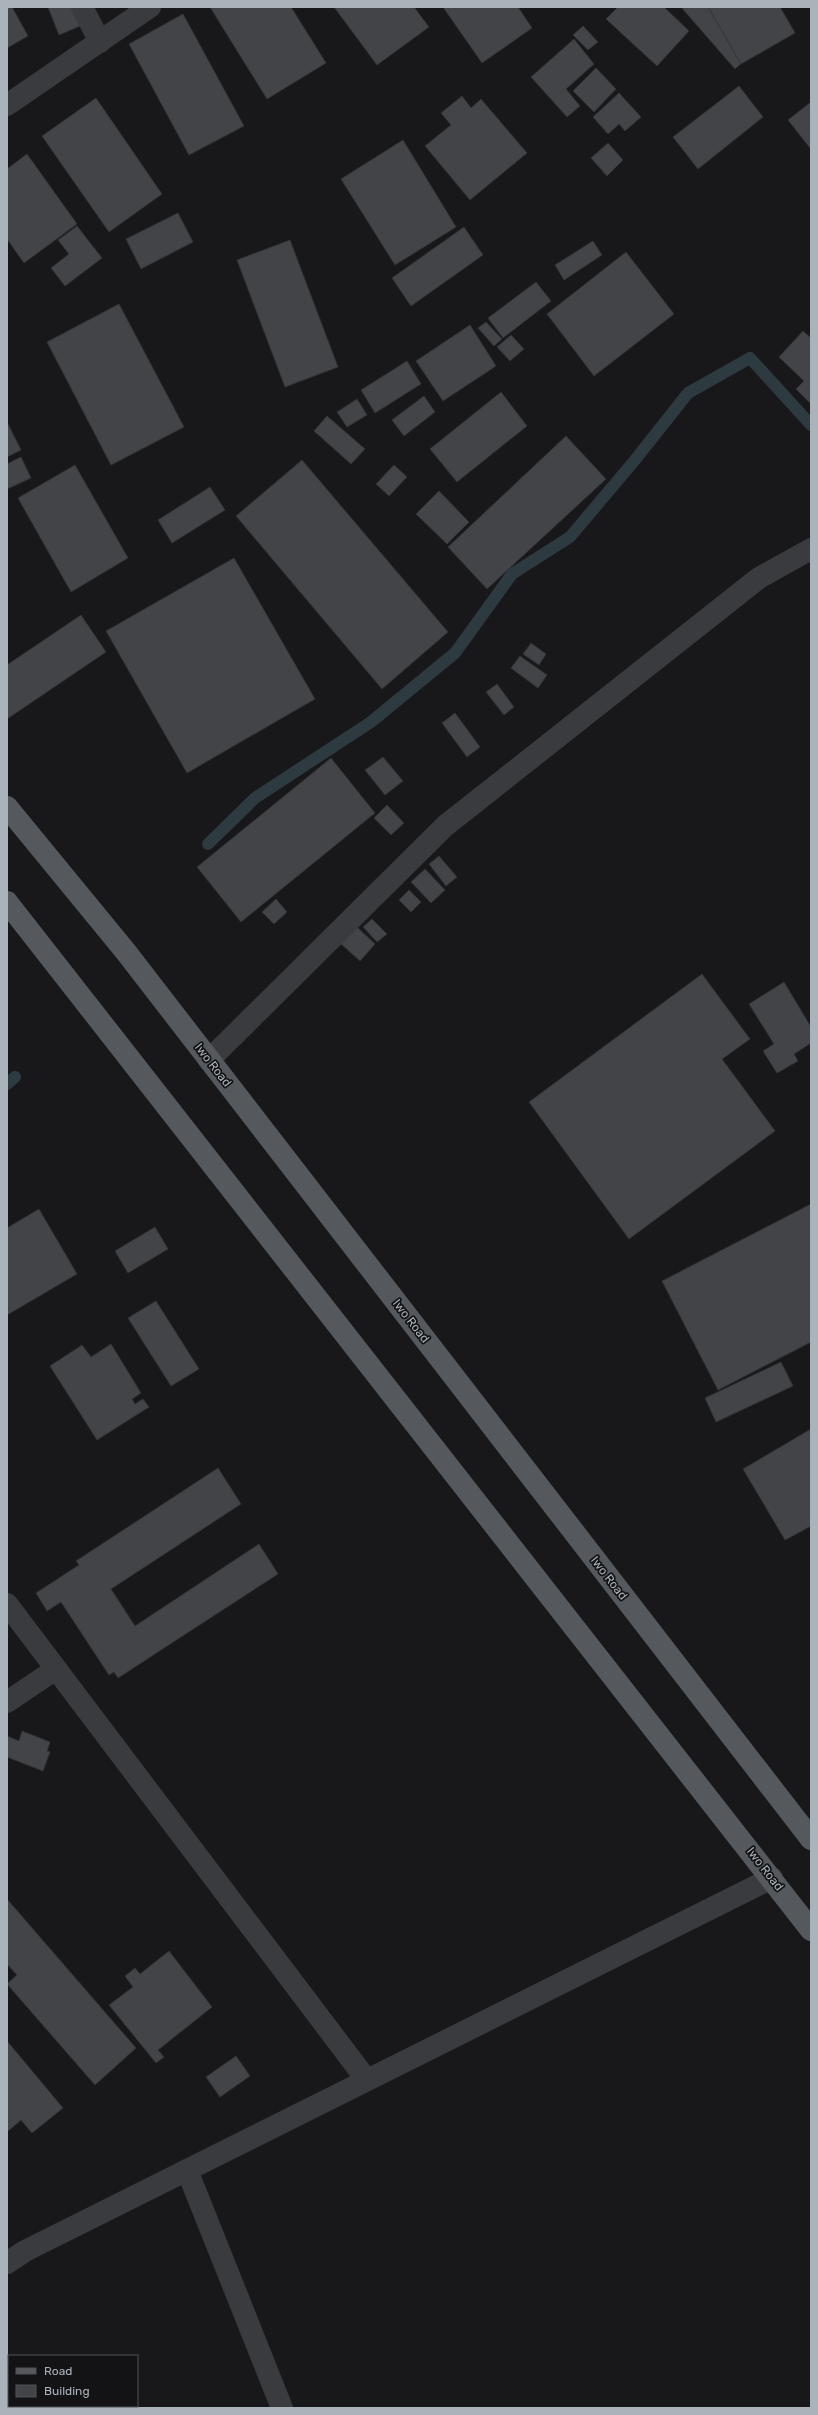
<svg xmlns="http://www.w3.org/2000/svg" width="818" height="2415" viewBox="0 0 818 2415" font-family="Rubik,sans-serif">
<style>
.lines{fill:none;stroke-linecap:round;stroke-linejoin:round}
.stream{stroke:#2d3a3f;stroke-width:12}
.building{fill:#424447;stroke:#323336}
.minor{stroke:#393b3f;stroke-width:22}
.major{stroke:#55595e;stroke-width:22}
.labels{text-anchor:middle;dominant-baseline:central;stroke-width:3.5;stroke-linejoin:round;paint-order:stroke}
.street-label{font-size:12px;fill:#aab2ba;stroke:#131315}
</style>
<rect width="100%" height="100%" fill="#18181a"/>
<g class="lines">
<g class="stream">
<polyline points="208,844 255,798 371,722 455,653 512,574 570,537 635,460 688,393 750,358 811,425"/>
<polyline points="7,1084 15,1077"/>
</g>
</g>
<g class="building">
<polygon points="7,7 12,7 28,36 7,48"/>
<polygon points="48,7 72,7 80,26 59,35"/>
<polygon points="210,7 291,7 326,63 267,99"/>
<polygon points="334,7 414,7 429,27 377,65"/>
<polygon points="443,7 518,7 532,28 482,63"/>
<polygon points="618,7 664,7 689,31 657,66 606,19"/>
<polygon points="681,7 771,7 786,24 735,69"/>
<polygon points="708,7 780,7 795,33 741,64"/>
<polygon points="183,14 244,126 189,155 129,44"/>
<polygon points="583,26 598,42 588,50 573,35"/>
<polygon points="574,39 594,64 566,89 580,106 567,117 531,77"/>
<polygon points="596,68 616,89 594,112 573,91"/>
<polygon points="739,86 763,117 698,169 673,137"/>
<polygon points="619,93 641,117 625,131 619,124 608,134 593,117"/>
<polygon points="462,96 471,108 481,99 527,153 470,200 425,146 451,125 441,113"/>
<polygon points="96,98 162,194 109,232 42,136"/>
<polygon points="811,102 811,147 810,148 788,120"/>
<polygon points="403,140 456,227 395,265 341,179"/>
<polygon points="608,143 623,160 607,176 591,158"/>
<polygon points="27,154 77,224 24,263 7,239 7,169"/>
<polygon points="178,213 193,242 141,269 126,239"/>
<polygon points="77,226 102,258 65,286 51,268 69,254 58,240"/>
<polygon points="464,227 483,255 411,306 392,278"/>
<polygon points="290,240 338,367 285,387 237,260"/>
<polygon points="593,241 602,255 564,280 555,265"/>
<polygon points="626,252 674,314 594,376 547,314"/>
<polygon points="536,282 551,301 503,338 488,318"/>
<polygon points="119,304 184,427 111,465 47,342"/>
<polygon points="486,322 502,339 494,346 478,328"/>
<polygon points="470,325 496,366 443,401 416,361"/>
<polygon points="803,331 811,338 811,404 796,389 804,381 779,357"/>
<polygon points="511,335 524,349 510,361 497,347"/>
<polygon points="407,361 421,384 375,413 361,390"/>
<polygon points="501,392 527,426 457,482 430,449"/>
<polygon points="424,396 435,412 404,436 392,420"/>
<polygon points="357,399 367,415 347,427 337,412"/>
<polygon points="327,416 365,449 351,464 314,431"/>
<polygon points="7,422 21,450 7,457"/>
<polygon points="566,436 606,479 487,589 448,547"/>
<polygon points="21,457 31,478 7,489 7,464"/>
<polygon points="302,460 448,632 382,689 236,516"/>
<polygon points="75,465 128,558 71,592 18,498"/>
<polygon points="394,465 407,477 389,496 376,484"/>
<polygon points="210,487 225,510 172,543 158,520"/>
<polygon points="439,491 469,522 447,544 416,514"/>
<polygon points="234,558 315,699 187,773 106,631"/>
<polygon points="81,615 106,652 7,719 7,665"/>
<polygon points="531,643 546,654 539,665 523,654"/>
<polygon points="520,656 547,675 538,688 511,668"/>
<polygon points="497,684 514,707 504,715 486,692"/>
<polygon points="455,713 480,747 467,757 442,723"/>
<polygon points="383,757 403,781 385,795 365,770"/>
<polygon points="331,758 375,813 241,922 197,867"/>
<polygon points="387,805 404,823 391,835 374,818"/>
<polygon points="439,856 457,877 446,886 429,864"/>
<polygon points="425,869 445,890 431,903 411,882"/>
<polygon points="409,890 421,902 411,912 399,900"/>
<polygon points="276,899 287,912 274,924 262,912"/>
<polygon points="372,919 387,934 377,942 363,927"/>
<polygon points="356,926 375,944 360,961 340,943"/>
<polygon points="702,974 750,1039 722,1059 775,1131 629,1239 529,1102"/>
<polygon points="784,982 811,1027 811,1043 794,1054 798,1061 777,1073 763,1051 774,1044 749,1004"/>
<polygon points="811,1204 811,1342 718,1390 662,1281"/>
<polygon points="39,1209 77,1274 7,1315 7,1228"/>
<polygon points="155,1227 168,1249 128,1273 115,1251"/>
<polygon points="156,1301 199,1369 171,1386 128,1318"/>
<polygon points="111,1344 141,1393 132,1399 135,1404 143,1399 149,1407 97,1440 50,1366 82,1345 91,1357"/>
<polygon points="781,1362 793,1386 716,1422 705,1398"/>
<polygon points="811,1429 811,1526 785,1540 743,1469"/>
<polygon points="218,1468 241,1504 111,1589 135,1626 259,1544 278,1574 118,1678 114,1672 109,1675 61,1602 47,1611 36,1593 79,1565 76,1561"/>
<polygon points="22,1731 50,1742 47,1751 50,1752 43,1771 7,1757 7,1736 19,1741"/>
<polygon points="7,1899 136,2048 95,2085 7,1984 17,1975 7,1964"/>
<polygon points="169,1951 212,2007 158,2050 164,2057 156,2063 109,2005 133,1987 125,1976 135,1968 140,1974"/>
<polygon points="7,2041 63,2108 32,2133 21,2120 7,2132"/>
<polygon points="236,2056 250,2076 220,2097 206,2077"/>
</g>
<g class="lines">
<g class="minor">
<polyline points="82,7 100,42"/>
<polyline points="7,105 150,7"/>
<polyline points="209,1060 445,826 759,578 811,549"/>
<polyline points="7,1604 366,2079"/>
<polyline points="7,1702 56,1669"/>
<polyline points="187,2170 282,2408"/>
<polyline points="7,2263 25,2251 772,1878"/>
</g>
<g class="major">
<polyline points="7,807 126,952 811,1839"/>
<polyline points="7,902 811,1930"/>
</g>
</g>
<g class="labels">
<g class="street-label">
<text transform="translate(213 1065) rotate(52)">Iwo Road</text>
<text transform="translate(411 1321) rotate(52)">Iwo Road</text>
<text transform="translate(609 1578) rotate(52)">Iwo Road</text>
<text transform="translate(765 1869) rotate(52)">Iwo Road</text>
</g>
</g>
<rect width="818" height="2415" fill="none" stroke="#aab2ba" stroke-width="16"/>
<rect x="8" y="2355" width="130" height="52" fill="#131315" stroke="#4f5357"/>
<rect x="16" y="2368" width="20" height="6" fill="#55595e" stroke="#4f5357"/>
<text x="44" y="2375" font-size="12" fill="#aab2ba">Road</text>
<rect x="16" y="2385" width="20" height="12" fill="#424447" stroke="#4f5357"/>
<text x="44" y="2395" font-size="12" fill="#aab2ba">Building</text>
</svg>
